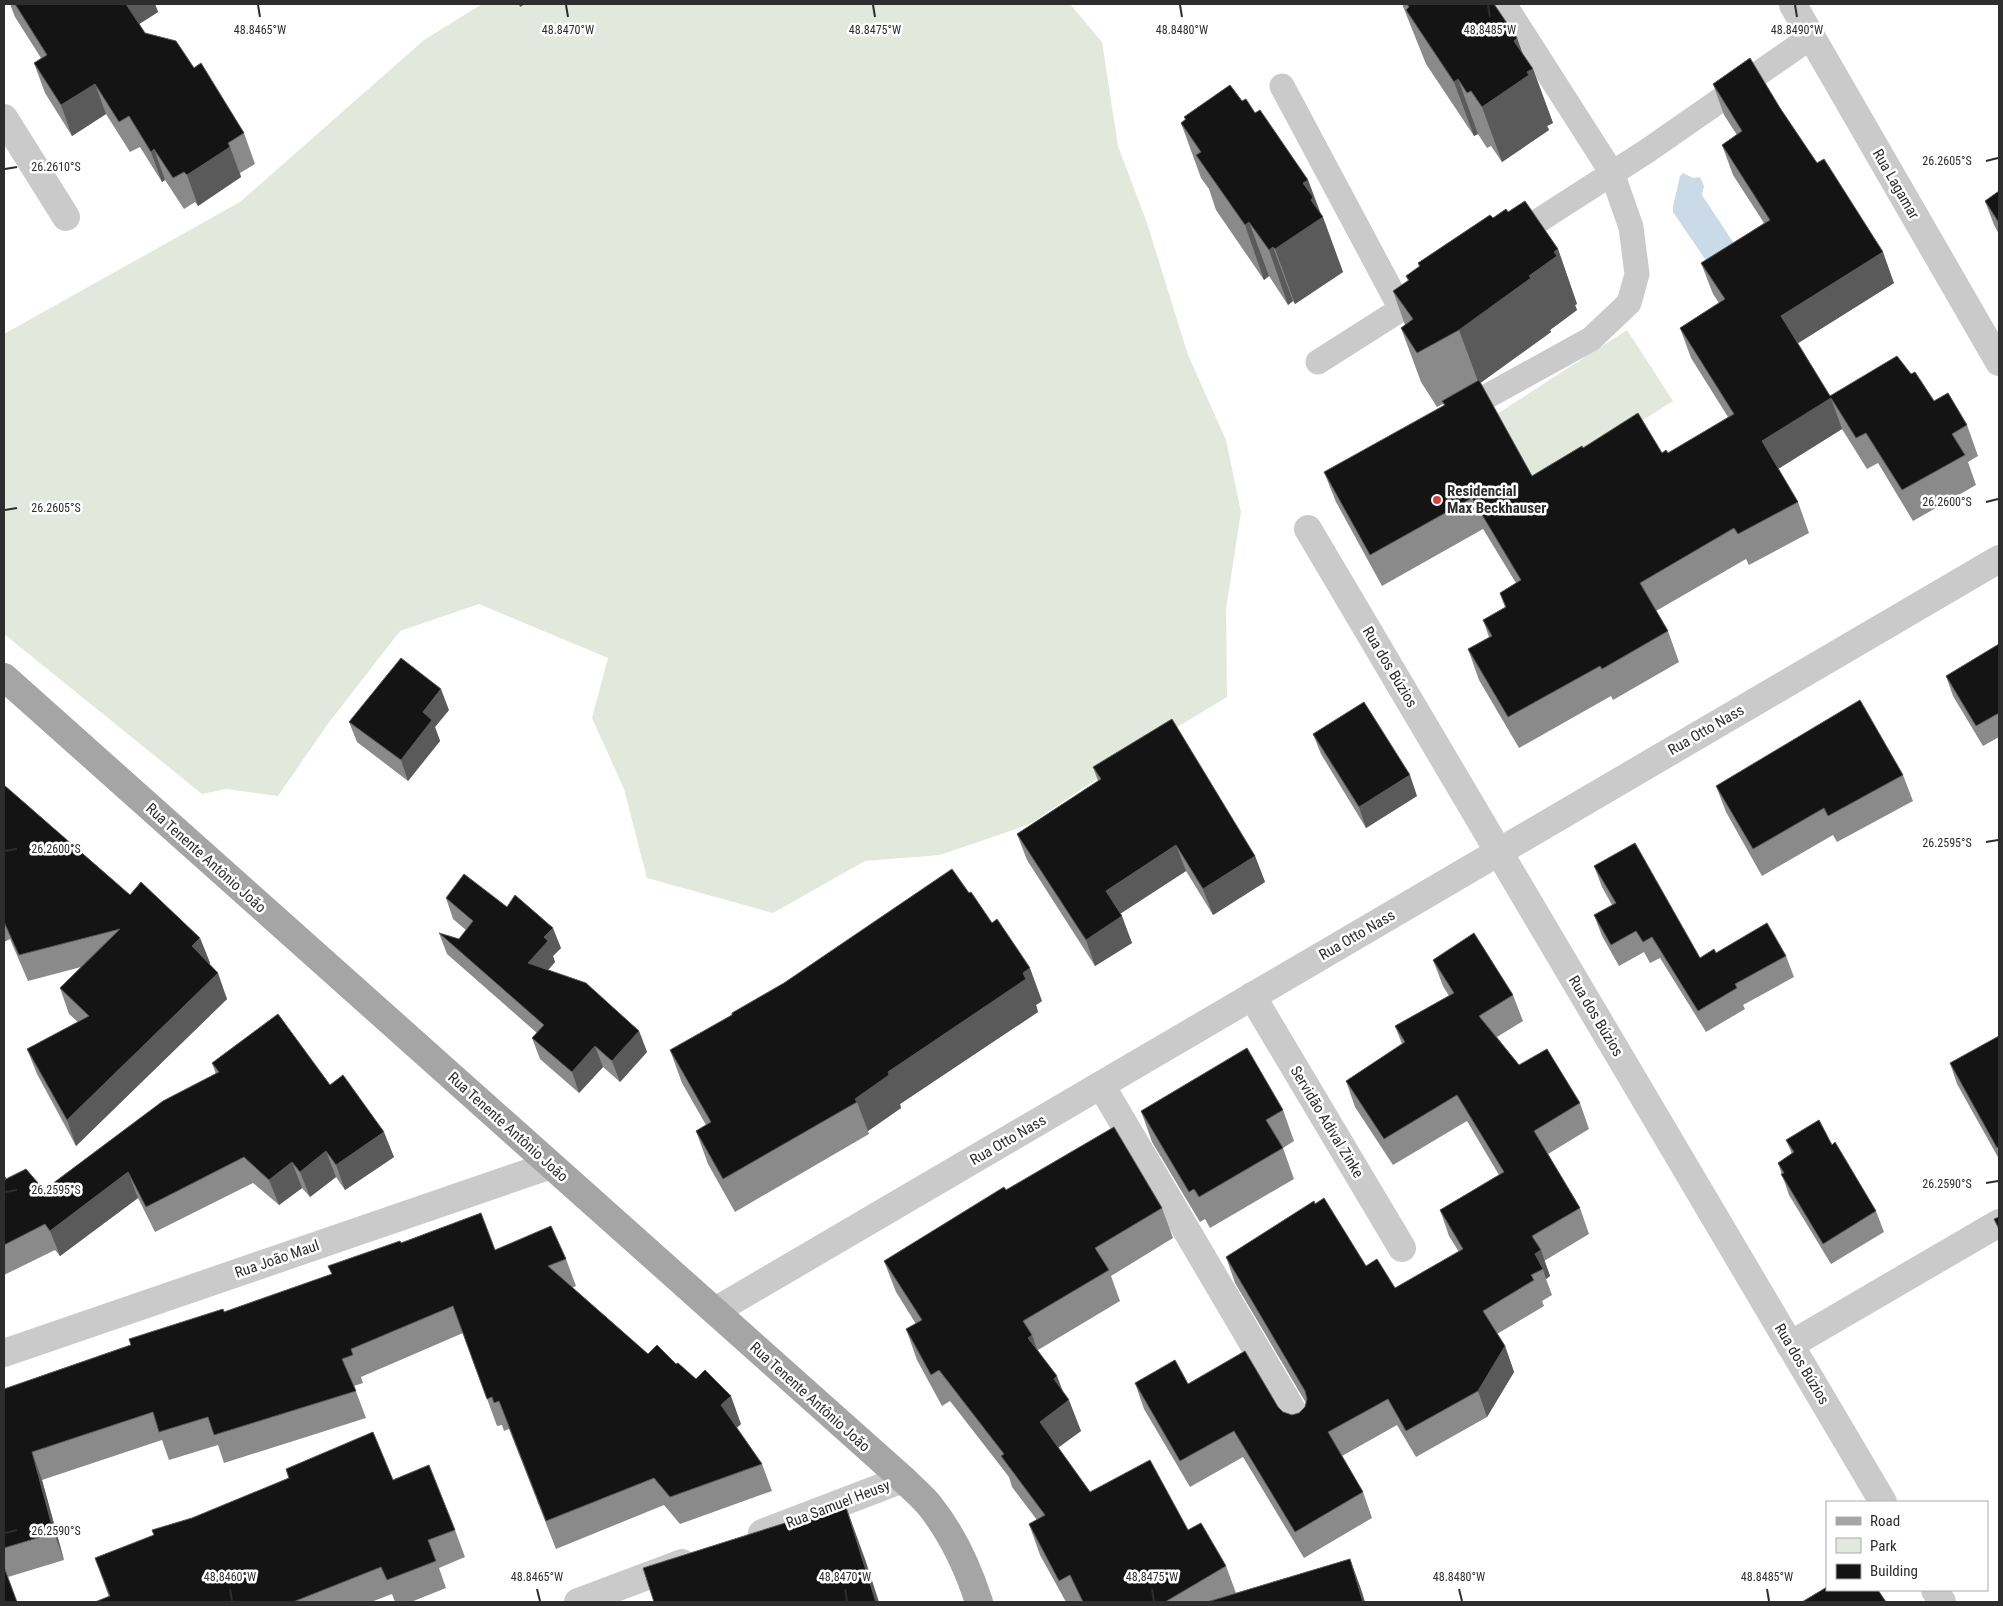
<svg xmlns="http://www.w3.org/2000/svg" width="2003" height="1606" viewBox="0 0 2003 1606" font-family="'Roboto Condensed',sans-serif">
<style>
.green{fill:#e2e8dc}
.water{fill:#cadae6}
.lines{fill:none;stroke-linecap:round;stroke-linejoin:round}
.lane{stroke:#cacaca;stroke-width:25}
.street{stroke:#cacaca;stroke-width:28}
.primary{stroke:#a5a5a5;stroke-width:28}
.wall{fill:#8a8a8a}
.shaded-wall{fill:#5a5a5a}
.building{fill:#141414;stroke:#5a5a5a}
.ticks{fill:none;stroke:#2d2d2d;stroke-width:2}
.poi-dot{fill:#ce4446;stroke:#fff;stroke-width:2}
.labels{text-anchor:middle;dominant-baseline:central;stroke-width:5;stroke-linejoin:round;paint-order:stroke}
.street-label{font-size:15px;fill:#2d2d2d;stroke:#fff}
.poi-label{font-size:15px;font-weight:bold;fill:#2d2d2d;stroke:#fff;text-anchor:start}
.ticks-label{font-size:12px;text-anchor:middle;fill:#2d2d2d;stroke:#fff;stroke-width:5;stroke-linejoin:round;paint-order:stroke}
</style>
<rect width="100%" height="100%" fill="#fff"/>
<g class="green">
<polygon points="482,4 1070,4 1102,42 1118,146 1147,223 1188,355 1226,440 1241,512 1226,609 1227,697 1144,747 1030,824 940,855 865,861 773,913 647,878 624,789 592,718 608,658 479,604 400,631 327,725 278,796 226,789 202,794 4,634 4,334 240,202 424,40"/>
<polygon points="1627,330 1673,401 1539,486 1494,416"/>
</g>
<polygon class="water" points="1683,173 1693,178 1700,177 1704,186 1702,195 1735,245 1707,262 1673,212 1673,207 1680,176"/>
<g class="lines">
<g class="lane">
<polyline points="1282,86 1401,309"/>
<polyline points="1510,239 1647,151 1811,37"/>
<polyline points="1318,362 1428,292"/>
<polyline points="1457,413 1591,339 1629,303 1637,274 1631,227 1612,173 1504,4"/>
</g>
<g class="street">
<polyline points="1793,5 1999,362"/>
<polyline points="4,118 66,217"/>
<polyline points="1308,529 1883,1502"/>
<polyline points="1252,996 1402,1248"/>
<polyline points="1101,1085 1301,1425"/>
<polyline points="715,1311 1999,559"/>
<polyline points="1790,1345 1999,1223"/>
<polyline points="4,1353 551,1165"/>
<polyline points="762,1533 903,1479"/>
<polyline points="1935,1590 1942,1602"/>
<polyline points="578,1602 682,1563"/>
</g>
<path class="primary" d="M4,677L903,1479C912,1488 923,1497 930,1506C953,1535 968,1568 979,1602"/>
</g>
<g class="wall">
<polygon points="10,4 155,4 158,12 139,24 145,33 194,68 244,133 255,164 240,173 241,177 198,206 195,202 184,209 165,180 162,182 140,147 130,152 106,114 72,136 45,93 34,63 41,58 15,17"/>
<polygon points="1402,4 1494,4 1517,38 1522,53 1533,69 1553,123 1547,126 1549,130 1502,162 1491,146 1487,148 1478,134 1474,136 1426,64"/>
<polygon points="1713,84 1780,108 1894,283 1798,343 1830,396 1911,374 1934,401 1967,425 1978,456 1968,462 1976,485 1913,521 1878,463 1867,469 1842,429 1778,469 1798,502 1809,533 1749,565 1746,559 1656,611 1668,631 1679,662 1613,700 1611,696 1519,748 1479,680 1468,649 1489,637 1483,620 1505,607 1500,593 1516,583 1483,529 1382,586 1336,502 1324,472 1444,405 1443,404 1437,407 1421,382 1401,328 1405,325 1393,291 1408,281 1406,276 1419,267 1418,263 1493,218 1508,212 1558,249 1577,304 1575,305 1577,310 1550,330 1551,332 1480,383 1532,476 1583,448 1668,453 1728,417 1691,358 1680,328 1719,303 1713,294 1701,263 1764,223 1733,175 1722,145 1737,135 1724,115"/>
<polygon points="1242,101 1255,113 1308,180 1343,272 1295,304 1293,301 1288,305 1269,276 1264,280 1216,210 1209,189 1201,178 1181,123 1185,120 1184,117"/>
<polygon points="1999,191 1999,234 1994,225 1985,201"/>
<polygon points="1999,644 1999,737 1983,746 1953,696 1946,676"/>
<polygon points="449,710 435,727 440,741 408,781 357,742 349,722"/>
<polygon points="1313,734 1417,796 1366,828 1321,754"/>
<polygon points="1093,767 1255,856 1265,882 1213,915 1186,871 1120,914 1132,943 1095,966 1027,860 1017,834 1098,781"/>
<polygon points="1903,775 1913,801 1837,842 1833,835 1762,876 1726,812 1716,786"/>
<polygon points="4,785 130,895 200,938 210,963 209,964 227,999 76,1146 37,1074 27,1049 78,1022 69,1014 60,988 81,967 28,981 10,939 4,942"/>
<polygon points="1594,866 1700,958 1716,953 1786,956 1794,977 1743,1005 1745,1009 1706,1032 1660,958 1650,963 1644,952 1619,966 1602,936 1594,915 1612,905 1602,887"/>
<polygon points="446,898 561,948 553,956 555,962 548,970 639,1031 647,1052 620,1082 603,1067 579,1093 540,1059 532,1038 537,1033 447,954 439,933 459,939 466,930 453,919"/>
<polygon points="1433,960 1513,995 1523,1021 1497,1037 1519,1065 1580,1103 1589,1129 1548,1154 1580,1208 1589,1234 1544,1261 1550,1276 1546,1279 1552,1295 1542,1301 1544,1306 1497,1334 1505,1346 1514,1372 1487,1417 1416,1457 1397,1425 1342,1456 1363,1492 1372,1518 1304,1558 1243,1457 1190,1487 1144,1409 1135,1383 1188,1384 1278,1407 1283,1412 1292,1415 1299,1413 1305,1407 1306,1403 1235,1283 1226,1257 1315,1204 1366,1266 1395,1288 1459,1252 1449,1236 1440,1210 1499,1175 1467,1121 1393,1165 1355,1107 1346,1081 1402,1044 1395,1026 1449,996 1443,986"/>
<polygon points="1042,1001 1036,1005 1038,1012 900,1104 901,1108 868,1131 869,1134 735,1212 708,1164 696,1131 706,1125 682,1083 670,1050"/>
<polygon points="1999,1036 1999,1159 1957,1084 1950,1063"/>
<polygon points="212,1063 330,1085 394,1157 345,1190 336,1177 310,1197 302,1188 279,1205 253,1183 155,1232 138,1198 60,1256 55,1250 4,1275 4,1175 6,1179 44,1190 216,1074"/>
<polygon points="1283,1110 1294,1141 1283,1148 1294,1179 1210,1228 1205,1219 1200,1222 1152,1142 1141,1111"/>
<polygon points="1786,1140 1832,1145 1876,1211 1884,1232 1831,1264 1789,1195 1778,1163 1792,1154"/>
<polygon points="1006,1190 1162,1208 1173,1238 1111,1276 1120,1301 1038,1350 1062,1390 1081,1431 1058,1447 1090,1492 1188,1530 1226,1566 1236,1593 1350,1559 1365,1602 1066,1602 1040,1555 1029,1524 1037,1520 1012,1487 1009,1477 950,1401 942,1406 917,1360 906,1329 916,1324 896,1292 884,1261"/>
<polygon points="401,1243 495,1250 566,1259 576,1286 572,1288 648,1354 676,1364 741,1424 736,1428 762,1464 772,1491 680,1524 664,1505 556,1549 509,1429 504,1431 502,1425 497,1426 463,1333 361,1377 363,1383 354,1386 366,1418 224,1463 218,1445 169,1460 162,1440 42,1480 64,1560 8,1577 4,1602 4,1389 332,1274"/>
<polygon points="393,1480 455,1530 465,1557 439,1568 446,1588 411,1602 395,1602 392,1594 371,1602 95,1602 109,1597 95,1558"/>
</g>
<g class="shaded-wall">
<polygon points="124,4 155,4 158,12 133,28"/>
<polygon points="519,4 525,4 520,7"/>
<polygon points="1517,38 1529,71 1533,69 1553,123 1547,126 1549,130 1502,162 1482,107 1514,41"/>
<polygon points="1458,79 1478,134 1474,136 1454,82"/>
<polygon points="95,84 106,114 72,136 61,105"/>
<polygon points="230,147 241,177 198,206 187,175"/>
<polygon points="154,149 165,180 162,182 151,152"/>
<polygon points="1308,180 1322,218 1323,217 1343,272 1295,304 1275,249 1303,183"/>
<polygon points="1249,222 1269,276 1264,280 1245,225"/>
<polygon points="1273,247 1293,301 1288,305 1269,250"/>
<polygon points="1558,249 1577,304 1575,305 1577,310 1550,330 1551,332 1479,384 1459,330 1529,276 1554,252"/>
<polygon points="1883,252 1894,283 1792,347 1781,316"/>
<polygon points="1831,398 1842,429 1773,472 1762,441"/>
<polygon points="441,689 449,710 435,727 440,741 408,781 401,760 423,712"/>
<polygon points="1410,775 1417,796 1366,828 1359,807"/>
<polygon points="1176,845 1186,871 1115,917 1106,891"/>
<polygon points="1255,856 1265,882 1213,915 1203,889"/>
<polygon points="1122,916 1132,943 1095,966 1086,940"/>
<polygon points="553,928 561,948 553,956 555,962 536,984 528,963 544,937"/>
<polygon points="200,938 210,963 201,972 192,946"/>
<polygon points="1030,968 1042,1001 1036,1005 1038,1012 900,1104 901,1108 868,1131 857,1102 855,1099 888,1072 1023,973"/>
<polygon points="218,973 227,999 76,1146 67,1120"/>
<polygon points="639,1031 647,1052 620,1082 612,1061"/>
<polygon points="595,1046 603,1067 579,1093 572,1072"/>
<polygon points="384,1132 394,1157 345,1190 336,1165"/>
<polygon points="326,1151 336,1177 310,1197 300,1172"/>
<polygon points="292,1162 302,1188 279,1205 269,1180"/>
<polygon points="128,1172 138,1198 60,1256 50,1231"/>
<polygon points="1541,1250 1550,1276 1546,1279 1543,1269 1535,1254"/>
<polygon points="1032,1335 1043,1366 1028,1338"/>
<polygon points="1505,1346 1514,1372 1487,1417 1478,1391"/>
<polygon points="1057,1376 1067,1402 1069,1400 1081,1431 1051,1453 1040,1422 1054,1379"/>
<polygon points="731,1396 741,1424 731,1433 721,1405"/>
<polygon points="32,1452 42,1480 64,1560 54,1533"/>
<polygon points="845,1504 865,1559 879,1602 876,1602"/>
<polygon points="1350,1559 1361,1589 1365,1602 1363,1602"/>
</g>
<g class="building">
<polygon points="15,4 126,4 145,33 176,41 194,68 201,63 244,133 228,143 230,147 187,175 184,172 173,178 154,149 151,152 129,116 119,122 95,84 61,105 34,63 47,55"/>
<polygon points="1407,4 1494,4 1517,38 1514,41 1533,69 1527,72 1529,75 1482,107 1471,91 1467,93 1458,79 1454,82 1406,10 1409,7"/>
<polygon points="1750,58 1780,108 1817,163 1824,159 1883,252 1781,316 1830,396 1897,356 1911,374 1915,372 1934,401 1948,393 1967,425 1952,434 1965,455 1902,490 1866,433 1856,438 1831,398 1762,441 1798,502 1738,534 1734,528 1640,583 1668,631 1602,669 1600,666 1508,717 1468,649 1492,636 1483,620 1506,607 1500,593 1521,580 1472,498 1370,555 1324,472 1445,405 1442,401 1479,380 1532,476 1582,446 1583,448 1638,413 1662,453 1666,450 1668,453 1734,414 1680,328 1725,299 1701,263 1770,220 1722,145 1742,131 1713,84"/>
<polygon points="1230,85 1242,101 1246,99 1255,113 1260,110 1308,180 1303,183 1313,197 1311,200 1323,217 1275,249 1273,247 1269,250 1249,222 1245,225 1196,155 1201,152 1181,123 1186,119 1184,117"/>
<polygon points="1999,191 1999,223 1985,201"/>
<polygon points="1525,201 1558,249 1554,252 1557,256 1529,276 1531,278 1459,330 1417,353 1401,328 1413,319 1393,291 1409,280 1406,276 1420,266 1418,263 1490,215 1493,218 1506,209 1508,212"/>
<polygon points="1999,644 1999,713 1976,726 1946,676"/>
<polygon points="401,658 441,689 423,712 432,720 401,760 349,722"/>
<polygon points="1860,700 1903,775 1828,816 1824,808 1753,849 1716,786"/>
<polygon points="1364,702 1410,775 1359,807 1313,734"/>
<polygon points="1172,719 1255,856 1203,889 1176,845 1106,891 1122,916 1086,940 1017,834 1101,779 1093,767"/>
<polygon points="4,785 130,895 141,882 200,938 192,946 218,973 67,1120 27,1049 89,1016 60,988 120,929 19,955 4,922"/>
<polygon points="1635,843 1700,958 1714,949 1716,953 1767,923 1786,956 1735,984 1737,988 1698,1011 1652,937 1643,942 1636,931 1611,945 1594,915 1616,903 1594,866"/>
<polygon points="952,869 969,893 971,892 992,923 997,919 1020,953 1030,968 1023,973 1026,979 888,1072 889,1075 855,1099 857,1102 723,1179 696,1131 711,1122 670,1050 732,1015 732,1013 784,983"/>
<polygon points="464,874 507,907 515,895 553,928 544,937 548,941 528,963 586,983 639,1031 612,1061 595,1046 572,1072 532,1038 544,1025 439,933 459,939 473,921 446,898"/>
<polygon points="1474,933 1513,995 1479,1016 1519,1065 1547,1049 1580,1103 1534,1131 1580,1208 1532,1236 1541,1250 1535,1254 1543,1269 1531,1275 1534,1280 1483,1311 1505,1346 1478,1391 1406,1431 1388,1399 1328,1432 1363,1492 1295,1532 1234,1431 1180,1461 1135,1383 1175,1360 1188,1384 1245,1351 1278,1407 1283,1412 1292,1415 1299,1413 1305,1407 1307,1399 1305,1391 1226,1257 1314,1201 1315,1204 1324,1198 1366,1266 1377,1259 1395,1288 1463,1249 1440,1210 1504,1172 1457,1095 1384,1139 1346,1081 1405,1042 1395,1026 1454,993 1433,960"/>
<polygon points="278,1014 330,1085 343,1075 384,1132 336,1165 326,1151 300,1172 292,1162 269,1180 244,1157 146,1207 128,1172 50,1231 45,1224 4,1245 4,1175 6,1179 4,1180 26,1169 44,1190 163,1101 219,1072 212,1063"/>
<polygon points="1999,1036 1999,1146 1997,1148 1950,1063"/>
<polygon points="1247,1048 1283,1110 1266,1120 1283,1148 1199,1197 1194,1189 1189,1192 1141,1111"/>
<polygon points="1819,1120 1832,1145 1835,1142 1876,1211 1823,1244 1781,1174 1784,1173 1778,1163 1794,1152 1786,1140"/>
<polygon points="1114,1127 1162,1208 1095,1248 1109,1270 1023,1321 1032,1335 1028,1338 1057,1376 1054,1379 1069,1400 1040,1422 1090,1492 1150,1460 1188,1530 1201,1523 1226,1566 1165,1602 1083,1602 1070,1575 1059,1581 1029,1524 1045,1515 1001,1456 1004,1454 939,1370 931,1375 906,1329 922,1320 884,1261 1004,1187 1006,1190"/>
<polygon points="481,1213 495,1250 551,1226 566,1259 548,1266 648,1354 657,1345 676,1364 678,1363 696,1379 705,1370 731,1396 721,1405 762,1464 670,1497 654,1478 546,1521 499,1401 494,1403 492,1397 487,1399 453,1306 351,1349 353,1355 342,1359 356,1391 214,1435 208,1417 159,1432 153,1412 32,1452 54,1533 4,1548 4,1389 131,1345 129,1339 223,1309 224,1312 332,1274 328,1266 400,1241 401,1243"/>
<polygon points="1999,1217 1999,1229 1994,1219"/>
<polygon points="373,1432 393,1480 429,1465 455,1530 428,1540 436,1561 387,1580 381,1567 293,1602 95,1602 110,1596 95,1558 154,1535 152,1530 192,1518 289,1478 286,1469"/>
<polygon points="845,1504 876,1602 654,1602 643,1568"/>
<polygon points="1350,1559 1363,1602 1207,1602"/>
<polygon points="4,1567 17,1602 4,1602"/>
<polygon points="1827,1587 1827,1590 1878,1590 1886,1602 1802,1602"/>
</g>
<path class="ticks" d="M258,5L260,17M566,5L568,17M873,5L875,17M1180,5L1182,17M1488,5L1490,17M1795,5L1797,17M1986,161L1998,158M5,169L17,167M1986,502L1998,499M5,510L17,508M1986,842L1998,840M5,851L17,849M1986,1183L1998,1181M5,1192L17,1190M5,1533L17,1530M230,1589L232,1601M537,1589L540,1601M845,1589L847,1601M1152,1589L1154,1601M1459,1589L1462,1601M1767,1589L1769,1601"/>
<circle class="poi-dot" cx="1437" cy="500" r="5"/>
<g class="labels">
<g class="street-label">
<text transform="translate(1896 184) rotate(60)">Rua Lagamar</text>
<text transform="translate(1390 667) rotate(59)">Rua dos Búzios</text>
<text transform="translate(1706 730) rotate(-30)">Rua Otto Nass</text>
<text transform="translate(206 858) rotate(42)">Rua Tenente Antônio João</text>
<text transform="translate(1357 935) rotate(-30)">Rua Otto Nass</text>
<text transform="translate(1596 1016) rotate(59)">Rua dos Búzios</text>
<text transform="translate(1327 1122) rotate(59)">Servidão Adival Zinke</text>
<text transform="translate(508 1127) rotate(42)">Rua Tenente Antônio João</text>
<text transform="translate(1008 1140) rotate(-30)">Rua Otto Nass</text>
<text transform="translate(277 1259) rotate(-19)">Rua João Maul</text>
<text transform="translate(1802 1364) rotate(59)">Rua dos Búzios</text>
<text transform="translate(810 1397) rotate(42)">Rua Tenente Antônio João</text>
<text transform="translate(838 1504) rotate(-21)">Rua Samuel Heusy</text>
</g>
<g class="poi-label">
<text x="1447" y="491">Residencial<tspan x="1447" dy="17">Max Beckhauser</tspan></text>
</g>
</g>
<g class="ticks-label">
<text x="260" y="34">48.8465°W</text>
<text x="568" y="34">48.8470°W</text>
<text x="875" y="34">48.8475°W</text>
<text x="1182" y="34">48.8480°W</text>
<text x="1490" y="34">48.8485°W</text>
<text x="1797" y="34">48.8490°W</text>
<text x="1947" y="165">26.2605°S</text>
<text x="56" y="171">26.2610°S</text>
<text x="1947" y="506">26.2600°S</text>
<text x="56" y="512">26.2605°S</text>
<text x="1947" y="847">26.2595°S</text>
<text x="56" y="853">26.2600°S</text>
<text x="1947" y="1188">26.2590°S</text>
<text x="56" y="1194">26.2595°S</text>
<text x="56" y="1535">26.2590°S</text>
<text x="230" y="1581">48.8460°W</text>
<text x="537" y="1581">48.8465°W</text>
<text x="845" y="1581">48.8470°W</text>
<text x="1152" y="1581">48.8475°W</text>
<text x="1459" y="1581">48.8480°W</text>
<text x="1767" y="1581">48.8485°W</text>
</g>
<rect width="2003" height="1606" fill="none" stroke="#2d2d2d" stroke-width="10"/>
<rect x="1826" y="1501" width="162" height="90" fill="#ffffff" stroke="#ababab"/>
<rect x="1836" y="1517" width="25" height="8" fill="#a5a5a5" stroke="#ababab"/>
<text x="1870" y="1526" font-size="15" fill="#2d2d2d">Road</text>
<rect x="1836" y="1538" width="25" height="15" fill="#e2e8dc" stroke="#ababab"/>
<text x="1870" y="1551" font-size="15" fill="#2d2d2d">Park</text>
<rect x="1836" y="1564" width="25" height="15" fill="#141414" stroke="#ababab"/>
<text x="1870" y="1576" font-size="15" fill="#2d2d2d">Building</text>
</svg>
